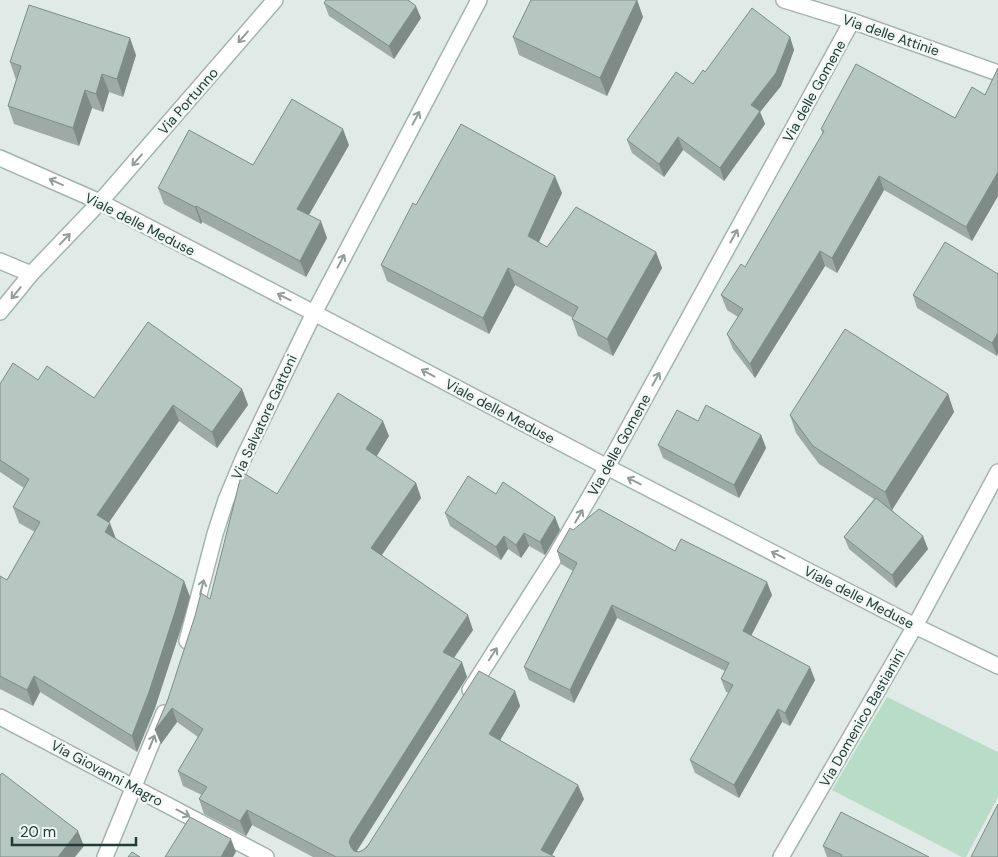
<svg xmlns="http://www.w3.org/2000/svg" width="998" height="857" viewBox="0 0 998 857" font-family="'DM Sans',sans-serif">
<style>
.green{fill:#b9dcc6}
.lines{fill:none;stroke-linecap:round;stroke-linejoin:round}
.minor-casing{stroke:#a3b3af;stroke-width:18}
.minor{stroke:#fff;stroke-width:15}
.wall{fill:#9daaa6}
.shaded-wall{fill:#7f8b87}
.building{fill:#b6c6c1;stroke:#7f8b87}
.oneway{stroke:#909d9b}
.labels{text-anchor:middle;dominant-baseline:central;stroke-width:5;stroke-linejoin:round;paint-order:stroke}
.street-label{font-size:14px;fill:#213b37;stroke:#f1f8f5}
</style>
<rect width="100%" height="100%" fill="#e0ebe7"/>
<polygon class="green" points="887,697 998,752 998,797 966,857 962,857 832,790"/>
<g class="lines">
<defs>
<g id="minor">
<polyline points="784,0 852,21 998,73"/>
<polyline points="0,158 100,202 314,313 607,467 915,626 998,666"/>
<polyline points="0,261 31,274"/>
<polyline points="0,312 31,274 100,202 275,0"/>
<polyline points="187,641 215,534 226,500 244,457 314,313 479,0"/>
<polyline points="470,690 556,555 607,467 852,21"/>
<polyline points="0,717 266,857"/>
<polyline points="105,857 164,713"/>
<polyline points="781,857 915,626 998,472"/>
</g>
</defs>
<use href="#minor" class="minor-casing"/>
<use href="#minor" class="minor"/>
</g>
<g class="wall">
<polygon points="531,0 637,0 643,17 607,96 519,55 513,37"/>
<polygon points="324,3 421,18 394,59 329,16"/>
<polygon points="790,37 794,50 781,86 760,112 765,124 724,181 683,150 664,177 632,153 627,140 693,84 705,72"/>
<polygon points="136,55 123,97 109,92 103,112 92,108 79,146 14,124 8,106 16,80 10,62"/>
<polygon points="998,68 998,196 972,241 884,190 837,273 825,266 755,378 733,349 727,334 738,317 727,310 721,295 745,267 823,134 821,129 955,118 985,95"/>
<polygon points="349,145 309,215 327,238 306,277 202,222 201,224 164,204 158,188 253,165"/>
<polygon points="562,193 539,242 547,247 656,252 662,268 613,356 578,336 572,319 573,318 515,285 489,334 387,281 381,265 416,205"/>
<polygon points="998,274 997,356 917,308 913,295"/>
<polygon points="38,380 94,398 242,389 248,405 217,448 179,421 109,522 116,539 184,581 190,597 182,625 155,708 137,752 40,692 33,706 0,689 0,576 7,580 35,532 19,523 13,507 24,488 0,472 0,384"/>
<polygon points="948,394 954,412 892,510 928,549 896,588 849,549 844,537 874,499 819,464 796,433 790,415"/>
<polygon points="761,435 766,448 739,498 663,458 658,445"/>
<polygon points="389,436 376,456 416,483 421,498 382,555 473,630 454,658 467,677 357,851 359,852 363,850 515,691 520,706 500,740 584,799 552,855 555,857 313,857 252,825 246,836 204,814 199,799 202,795 183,786 178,771 198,737 177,722 161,744 155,730 210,599 277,494"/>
<polygon points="496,494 555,517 560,530 545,555 529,546 521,558 508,549 501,560 450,526 445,513"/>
<polygon points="573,530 675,551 772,595 751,635 815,680 790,726 782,722 739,798 695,773 690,760 729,693 726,692 721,679 725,671 617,618 574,703 529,680 524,667 573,571 561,564 557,551"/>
<polygon points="823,846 929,857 827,857"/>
</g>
<g class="shaded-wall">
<polygon points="637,0 643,17 607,96 600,78"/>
<polygon points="416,6 421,18 394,59 389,46"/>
<polygon points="790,37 794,50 781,86 760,112 765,124 724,181 720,168 751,105"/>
<polygon points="130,38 136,55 123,97 117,79"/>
<polygon points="102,74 109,92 103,112 96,94"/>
<polygon points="85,90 92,108 79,146 73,128"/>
<polygon points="343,129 349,145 303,225 297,209"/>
<polygon points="678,137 683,150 664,177 659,164"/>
<polygon points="998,172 998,196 972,241 966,227"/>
<polygon points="555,176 562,193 534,252 528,236"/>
<polygon points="879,176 884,190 837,273 832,258"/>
<polygon points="196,206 202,222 201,224 195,207"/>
<polygon points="321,221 327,238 306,277 300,261"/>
<polygon points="820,251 825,266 755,378 750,364"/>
<polygon points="656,252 662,268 613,356 607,339"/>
<polygon points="508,268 515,285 489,334 483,318"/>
<polygon points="998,333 998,353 997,356 992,343"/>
<polygon points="242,389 248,405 217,448 212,432"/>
<polygon points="948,394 954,412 892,510 885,492"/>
<polygon points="173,405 179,421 103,531 97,515"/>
<polygon points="383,421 389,436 372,464 366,449"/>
<polygon points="761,435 766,448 739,498 734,485"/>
<polygon points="416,483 421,498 376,563 371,548"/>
<polygon points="555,517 560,530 545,555 540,542"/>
<polygon points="110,523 116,539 105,532"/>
<polygon points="524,533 529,546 521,558 516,545"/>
<polygon points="504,536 508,549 501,560 496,547"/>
<polygon points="923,536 928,549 896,588 892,575"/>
<polygon points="184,581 190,597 182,625 155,708 137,752 132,736"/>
<polygon points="767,582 772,595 747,644 743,631"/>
<polygon points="612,605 617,618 574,703 570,690"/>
<polygon points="468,615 473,630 448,666 443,652"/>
<polygon points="462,662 467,677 356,852 354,857 349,842 351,837"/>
<polygon points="810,667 815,680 790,726 785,713"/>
<polygon points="34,676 40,692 33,706 27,690"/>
<polygon points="515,691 520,706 495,749 489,734"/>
<polygon points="172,708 177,722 161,744 155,730"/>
<polygon points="778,709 782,722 739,798 734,785"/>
<polygon points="578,785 584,799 551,857 541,850"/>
<polygon points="247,810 252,825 246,836 240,821"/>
<polygon points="78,831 84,846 75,857 58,857"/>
<polygon points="231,839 236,852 233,857 221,857"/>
</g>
<g class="building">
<polygon points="326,0 408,0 416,6 389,46 324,3"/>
<polygon points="531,0 637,0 600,78 513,37"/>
<polygon points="29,5 130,38 117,79 102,74 96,94 85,90 73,128 8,106 21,66 10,62"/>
<polygon points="752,8 790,37 776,73 751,105 760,111 720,168 678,137 659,164 627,140 676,72 693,84 703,70 705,72"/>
<polygon points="856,64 955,118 972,87 985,95 998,68 998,172 966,227 879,176 832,258 820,251 750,364 727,334 743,309 721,295 741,264 745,267 824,131 821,129"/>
<polygon points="292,99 343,129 297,209 321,221 300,261 196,206 195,207 158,188 189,130 253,165"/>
<polygon points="461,124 555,176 528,236 547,247 576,207 656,252 607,339 572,319 578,307 508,268 483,318 381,265 413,203 416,205"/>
<polygon points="945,242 998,274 998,333 992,343 913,295"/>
<polygon points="148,322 242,389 212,432 173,405 97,515 110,523 105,532 184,581 176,609 149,692 132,736 34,676 27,690 0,676 0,576 7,580 40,522 13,507 29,479 0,460 0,384 13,363 38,380 47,366 94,398"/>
<polygon points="845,329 948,394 885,492 813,446 790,415"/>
<polygon points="338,393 383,421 366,449 416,483 371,548 468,615 443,652 462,662 351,837 349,842 351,847 354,851 359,852 363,850 367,847 479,671 515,691 489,734 578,785 541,850 555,857 336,857 247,810 240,821 199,799 207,787 178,771 203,729 172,708 155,730 168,699 195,616 201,593 210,599 242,472 277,494"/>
<polygon points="706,405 761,435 734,485 658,445 677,410 698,421"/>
<polygon points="468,476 496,494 503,482 555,517 540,542 524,533 516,545 504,536 496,547 445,513"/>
<polygon points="876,498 923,536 892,575 844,537"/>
<polygon points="599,509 675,551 681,539 767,582 743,631 810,667 785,713 778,709 734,785 690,760 733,685 721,679 729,663 612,605 570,690 524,667 577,563 557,551 570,528 573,530"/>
<polygon points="2,773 78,831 58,857 0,857 0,775"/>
<polygon points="998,804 998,857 971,857"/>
<polygon points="841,812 929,857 841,857 842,855 823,846"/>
<polygon points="190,817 231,839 221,857 165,857"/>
<polygon points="132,852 140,857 128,857"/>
</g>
<defs><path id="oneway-shaft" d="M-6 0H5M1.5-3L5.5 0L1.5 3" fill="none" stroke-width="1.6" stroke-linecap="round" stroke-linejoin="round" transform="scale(1.25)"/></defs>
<g class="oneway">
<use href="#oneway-shaft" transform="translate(243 37) rotate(131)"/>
<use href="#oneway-shaft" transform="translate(416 118) rotate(-62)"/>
<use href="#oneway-shaft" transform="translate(137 160) rotate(131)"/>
<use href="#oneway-shaft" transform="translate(56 182) rotate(-156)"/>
<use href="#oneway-shaft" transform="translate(734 236) rotate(-61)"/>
<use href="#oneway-shaft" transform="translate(65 239) rotate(-46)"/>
<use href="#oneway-shaft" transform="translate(341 261) rotate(-62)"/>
<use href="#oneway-shaft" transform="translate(16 293) rotate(129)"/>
<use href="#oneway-shaft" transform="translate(284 297) rotate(-153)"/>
<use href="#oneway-shaft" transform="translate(428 373) rotate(-152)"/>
<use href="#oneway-shaft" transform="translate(656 379) rotate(-61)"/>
<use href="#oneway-shaft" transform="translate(634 481) rotate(-153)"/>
<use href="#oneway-shaft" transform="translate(579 516) rotate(-60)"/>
<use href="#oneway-shaft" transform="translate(778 555) rotate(-153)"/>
<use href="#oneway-shaft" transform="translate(202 587) rotate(-76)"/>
<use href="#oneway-shaft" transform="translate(493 654) rotate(-57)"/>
<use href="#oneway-shaft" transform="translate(152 742) rotate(-68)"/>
<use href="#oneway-shaft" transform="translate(183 813) rotate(28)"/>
</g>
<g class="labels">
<g class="street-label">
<text transform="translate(891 35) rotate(19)">Via delle Attinie</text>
<text transform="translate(814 91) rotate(-61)">Via delle Gomene</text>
<text transform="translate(188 101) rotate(-49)">Via Portunno</text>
<text transform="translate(140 224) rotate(27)">Viale delle Meduse</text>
<text transform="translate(500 411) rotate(28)">Viale delle Meduse</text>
<text transform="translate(264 417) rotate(-65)">Via Salvatore Gattoni</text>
<text transform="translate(619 445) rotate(-61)">Via delle Gomene</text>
<text transform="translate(859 597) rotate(27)">Viale delle Meduse</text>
<text transform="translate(862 718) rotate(-60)">Via Domenico Bastianini</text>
<text transform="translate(107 773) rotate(28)">Via Giovanni Magro</text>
</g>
</g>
<path d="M12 837v8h124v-8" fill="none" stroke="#213b37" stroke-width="2.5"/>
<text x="20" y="837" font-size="15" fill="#213b37" stroke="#f1f8f5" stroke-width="4" paint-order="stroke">20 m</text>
</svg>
